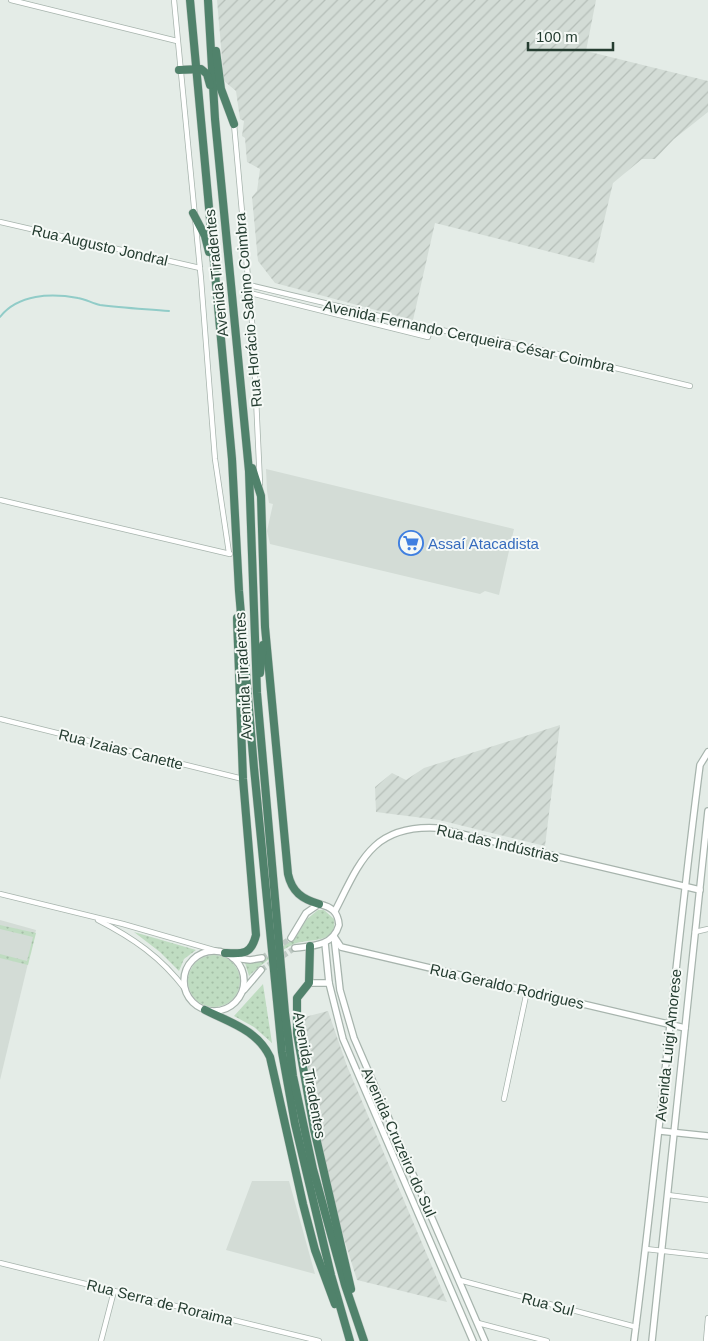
<svg xmlns="http://www.w3.org/2000/svg" width="708" height="1341" viewBox="0 0 708 1341" font-family="Helvetica,sans-serif">
<style>
.built{fill:#d3dcd6}
.industrial{fill:url(#industrial-furrows)}
.grass{fill:url(#grass-dots)}
.lines{fill:none;stroke-linecap:round;stroke-linejoin:round}
.stream{stroke:#91ccc8;stroke-width:2}
.tertiary-tunnel{stroke:#bec9c3;stroke-width:5.5;stroke-dasharray:5.5 3;stroke-linecap:butt}
.minor-casing{stroke:#a7b4ad;stroke-width:6}
.tertiary-casing{stroke:#a7b4ad;stroke-width:8}
.trunk-casing{stroke:#c2c9c5;stroke-width:9}
.minor{stroke:#fff;stroke-width:4.5}
.tertiary{stroke:#fff;stroke-width:5.5}
.trunk{stroke:#50826b;stroke-width:8}
.labels{text-anchor:middle;dominant-baseline:central;stroke-width:4;stroke-linejoin:round;paint-order:stroke}
.street-label{font-size:15px;fill:#253d31;stroke:#f5f9f6}
.shop-label{font-size:15px;fill:#366cbe;stroke:#f5f9f6;text-anchor:start}
</style>
<defs>
<pattern id="industrial-furrows" width="10" height="10" patternUnits="userSpaceOnUse" patternTransform="scale(1.25)"><rect width="10" height="10" fill="#d3dcd6"/><path d="M-1 1l2-2M0 10L10 0M9 11l2-2" fill="none" stroke="#b5beb8"/></pattern>
<pattern id="grass-dots" width="8" height="8" patternUnits="userSpaceOnUse" patternTransform="scale(1.25)"><rect width="8" height="8" fill="#bfdcc1"/><path d="M2 2h.1M6 6h.1" fill="none" stroke="#a4bea6" stroke-width="1.8" stroke-linecap="round"/></pattern>
</defs>
<rect width="100%" height="100%" fill="#e4ece7"/>
<g class="built">
<polygon points="266,469 514,529 499,595 485,591 480,594 270,544 267,531 273,504 269,503 267,491"/>
<polygon points="0,920 36,930 0,1080"/>
<polygon points="252,1181 289,1181 315,1274 226,1250"/>
</g>
<g class="industrial">
<polygon points="217,0 596,0 586,51 708,81 708,112 674,139 655,159 642,159 613,183 594,263 435,223 413,320 275,283 258,261 252,197 257,191 260,169 247,162 245,138 242,136 244,121 240,119 236,91 224,81"/>
<polygon points="560,725 545,846 439,820 376,812 375,787 392,773 406,780 424,768"/>
<polygon points="328,1011 347,1066 447,1302 357,1280 337,1216 317,1130 301,1018"/>
</g>
<g class="grass">
<path d="M318,910H324L334,919C338,945 309,938 294,944C279,951 260,965 249,976L245,963L262,961L295,938L307,919Z"/>
<polygon points="0,925 36,933 28,965 0,958 0,954 27,961 33,937 0,929"/>
<polygon points="134,932 196,950 184,959 179,971 160,952"/>
<circle cx="214" cy="981" r="26"/>
<polygon points="263,984 272,1043 254,1027 234,1016"/>
</g>
<g class="lines">
<path class="stream" d="M0,317C18,294 51,293 78,298C85,299 92,303 100,305C122,308 146,309 169,311"/>
<g class="tertiary-tunnel">
<polyline points="262,958 291,938"/>
<polyline points="261,970 295,948"/>
</g>
<defs>
<g id="minor">
<polyline points="11,0 177,41"/>
<polyline points="174,0 201,279 215,459 229,553"/>
<polyline points="234,124 253,333 260,484"/>
<polyline points="0,222 200,268"/>
<polyline points="249,285 430,328 516,344 690,386"/>
<polyline points="250,293 428,337 430,328"/>
<polyline points="0,500 230,554"/>
<polyline points="0,719 243,779"/>
<polyline points="0,894 123,924 217,951"/>
<path d="M98,920C133,938 161,957 185,989"/>
<polyline points="695,932 708,929"/>
<polyline points="504,1099 527,991"/>
<polyline points="668,1195 708,1200"/>
<polyline points="646,1249 708,1256"/>
<polyline points="0,1263 319,1341"/>
<polyline points="459,1280 636,1327"/>
<polyline points="478,1323 547,1341"/>
<polyline points="101,1341 114,1291"/>
<polyline points="706,1341 708,1318"/>
</g>
<g id="tertiary">
<path d="M335,911C360,862 372,825 436,828L700,890"/>
<polyline points="334,936 340,990 354,1038 485,1341"/>
<path d="M291,938L306,913L319,904C332,907 338,912 339,925C333,946 313,946 295,948"/>
<polyline points="335,938 341,947 685,1028"/>
<polyline points="325,943 329,983 343,1039 473,1341"/>
<circle cx="214" cy="981" r="30"/>
<polyline points="233,958 250,960 262,958"/>
<polyline points="309,983 329,983"/>
<polyline points="244,990 261,970"/>
<polyline points="660,1131 708,1136"/>
<path d="M634,1341C659,1149 675,957 700,765L708,752"/>
<polyline points="652,1341 708,811"/>
</g>
<g id="trunk">
<polyline points="190,0 232,459 239,591 254,768 282,1052 295,1124 331,1275 350,1341"/>
<polyline points="208,0 215,119 249,471 257,693 285,1013 293,1076 313,1169 345,1285 364,1341"/>
<polyline points="216,51 221,89 234,124"/>
<polyline points="179,70 201,69 207,74 210,85"/>
<polyline points="193,213 205,236 209,252"/>
<path d="M252,468L261,496L265,627L288,874C292,892 302,899 319,904"/>
<polyline points="260,673 263,645"/>
<polyline points="310,946 309,983 297,998 297,1033 314,1129 351,1289"/>
<path d="M225,953C243,954 251,955 256,935L243,779L237,618"/>
<path d="M205,1010C231,1023 257,1030 270,1057L303,1204L315,1250L335,1304"/>
</g>
</defs>
<use href="#minor" class="minor-casing"/>
<use href="#tertiary" class="tertiary-casing"/>
<use href="#trunk" class="trunk-casing"/>
<use href="#minor" class="minor"/>
<use href="#tertiary" class="tertiary"/>
<use href="#trunk" class="trunk"/>
</g>
<defs>
<symbol id="supermarket-ring" viewBox="-11 -11 22 22"><circle r="9.5" fill="#f5f9f6" stroke="#3f7fe0" stroke-width="1.5"/><path d="M-6-5.5h2.5l.6 2H6L4.5 2H-2.5L-4.4-4H-6ZM-1.5 3.2a1.3 1.3 0 1 0 .1 0ZM3 3.2a1.3 1.3 0 1 0 .1 0Z" fill="#3f7fe0"/></symbol>
</defs>
<g fill-rule="evenodd">
<use href="#supermarket-ring" x="397" y="529" width="28" height="28"/>
</g>
<g class="labels">
<g class="street-label">
<text transform="translate(100 245) rotate(13)">Rua Augusto Jondral</text>
<text transform="translate(216 273) rotate(-96)">Avenida Tiradentes</text>
<text transform="translate(248 310) rotate(-95)">Rua Horácio Sabino Coimbra</text>
<text transform="translate(469 336) rotate(12)">Avenida Fernando Cerqueira César Coimbra</text>
<text transform="translate(243 676) rotate(-93)">Avenida Tiradentes</text>
<text transform="translate(121 749) rotate(14)">Rua Izaias Canette</text>
<text transform="translate(498 843) rotate(13)">Rua das Indústrias</text>
<text transform="translate(507 986) rotate(13)">Rua Geraldo Rodrigues</text>
<text transform="translate(668 1045) rotate(-84)">Avenida Luigi Amorese</text>
<text transform="translate(310 1075) rotate(80)">Avenida Tiradentes</text>
<text transform="translate(399 1142) rotate(66)">Avenida Cruzeiro do Sul</text>
<text transform="translate(160 1302) rotate(14)">Rua Serra de Roraima</text>
<text transform="translate(548 1304) rotate(15)">Rua Sul</text>
</g>
<g class="shop-label">
<text x="428" y="543">Assaí Atacadista</text>
</g>
</g>
<path d="M528 42v8h85v-8" fill="none" stroke="#253d31" stroke-width="2.5"/>
<text x="536" y="42" font-size="15" fill="#253d31" stroke="#f5f9f6" stroke-width="4" paint-order="stroke">100 m</text>
</svg>
